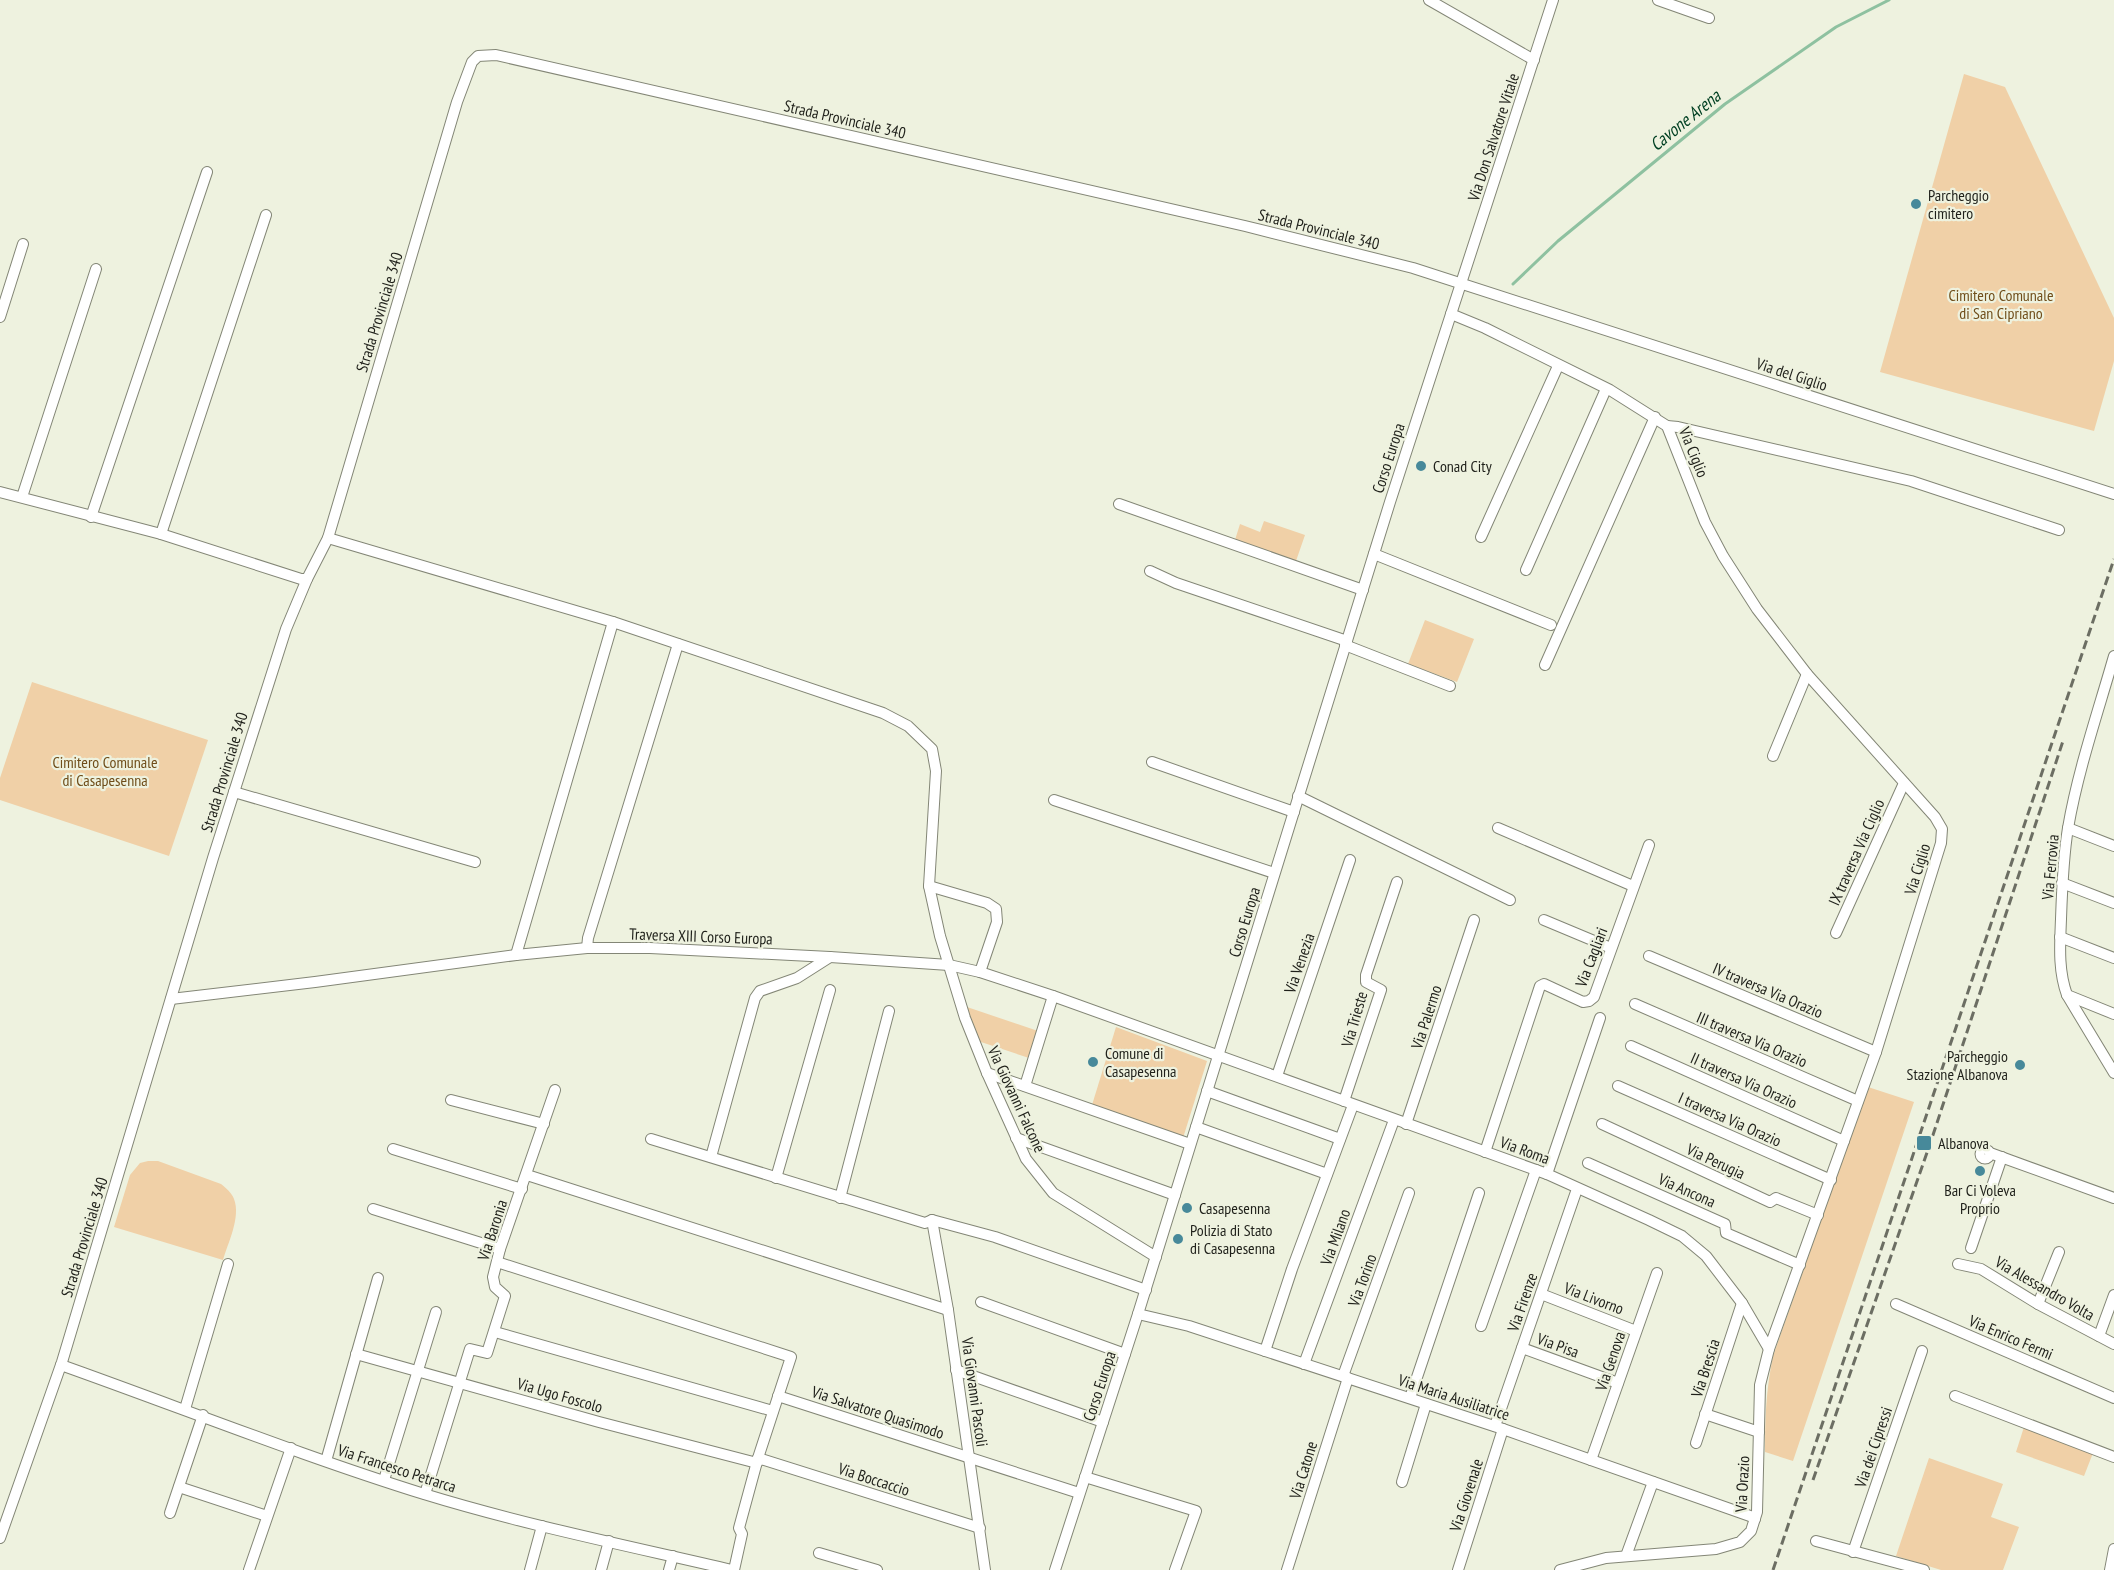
<svg xmlns="http://www.w3.org/2000/svg" width="2114" height="1570" viewBox="0 0 2114 1570" font-family="'PT Sans Narrow',sans-serif">
<style>
.green{fill:#f0d0a7}
.lines{fill:none;stroke-linecap:round;stroke-linejoin:round}
.stream{stroke:#8ec1a0;stroke-width:3}
.minor-casing{stroke:#838676;stroke-width:12}
.minor{stroke:#fff;stroke-width:10}
.rail{stroke:#6c6e63;stroke-width:3;stroke-dasharray:9 4.5;stroke-linecap:butt}
.poi-dot{fill:#47899a;stroke:#eef2df;stroke-width:2}
.labels{text-anchor:middle;dominant-baseline:central;stroke-width:4.5;stroke-linejoin:round;paint-order:stroke}
.street-label{font-size:16px;fill:#1f201a;stroke:#eef2df}
.poi-label{font-size:16px;fill:#1f201a;stroke:#eef2df;text-anchor:start}
.park-label{font-size:16px;fill:#704e1a;stroke:#eef2df}
.water-label{font-size:18px;font-style:italic;fill:#004022;stroke:#eef2df}
</style>
<rect width="100%" height="100%" fill="#eef2df"/>
<g class="green">
<polygon points="1964,74 2005,87 2114,318 2114,361 2094,431 1880,372"/>
<polygon points="1264,521 1305,535 1296,561 1235,540 1240,524 1260,532"/>
<polygon points="1425,620 1474,639 1457,682 1408,664"/>
<polygon points="32,682 208,740 169,856 0,800 0,778"/>
<polygon points="967,1007 1038,1031 1029,1058 978,1041"/>
<polygon points="1116,1027 1207,1061 1183,1138 1092,1105"/>
<path d="M1868,1087L1914,1102L1793,1461L1765,1452C1765,1418 1766,1390 1773,1356Z"/>
<path d="M148,1161H158L221,1184C226,1188 232,1193 234,1199C241,1217 228,1243 223,1260L114,1227L130,1175L140,1163Z"/>
<polygon points="2024,1427 2093,1453 2084,1476 2016,1452"/>
<polygon points="1929,1458 2003,1484 1991,1517 2019,1527 2003,1570 1941,1570 1896,1556"/>
</g>
<g class="lines">
<polyline class="stream" points="1513,284 1558,241 1725,104 1836,27 1889,0"/>
<defs>
<g id="minor">
<polyline points="1429,0 1534,60"/>
<polyline points="1658,0 1709,18"/>
<polyline points="1451,314 1485,328 1610,390 1667,426 1705,522 1723,556 1757,609 1807,674 1935,817 1942,829 1941,843 1876,1052 1769,1349 1760,1385 1757,1512 1751,1531 1740,1542 1716,1549 1606,1558 1560,1570"/>
<polyline points="0,317 23,244"/>
<polyline points="1667,426 1678,427 1911,481 2059,530"/>
<polyline points="0,492 161,534 301,579 307,579"/>
<polyline points="22,497 96,269"/>
<polyline points="1119,504 1363,590"/>
<polyline points="91,517 207,172"/>
<polyline points="161,534 266,215"/>
<polyline points="1481,537 1558,366"/>
<polyline points="328,538 613,622 883,713 908,726 932,749 936,771 929,886 940,936 965,1018 987,1073 1026,1159 1053,1193 1156,1257"/>
<polyline points="1374,554 1551,625"/>
<polyline points="1526,570 1606,389"/>
<polyline points="1150,571 1176,583 1347,641"/>
<polyline points="1345,645 1450,686"/>
<path d="M2114,656C2098,712 2078,770 2068,828C2063,858 2062,889 2061,919C2060,945 2058,970 2067,995L2114,1073"/>
<polyline points="1545,665 1655,417"/>
<polyline points="1773,756 1807,674"/>
<polyline points="1152,762 1294,812"/>
<polyline points="234,792 475,862"/>
<polyline points="1298,796 1510,900"/>
<polyline points="1054,800 1274,873"/>
<polyline points="1498,828 1633,886"/>
<polyline points="2068,828 2114,846"/>
<polyline points="2062,883 2114,903"/>
<polyline points="929,886 987,903 996,909 997,922 980,972"/>
<polyline points="1544,920 1611,948"/>
<polyline points="1836,933 1904,783"/>
<polyline points="2060,937 2114,958"/>
<polyline points="587,948 588,938 678,644"/>
<polyline points="516,955 613,622"/>
<polyline points="1649,956 1876,1052"/>
<polyline points="2067,995 2114,1014"/>
<polyline points="171,999 315,982 516,955 587,948 650,948 830,957 949,965 980,972 1053,996 1547,1174 1649,1220 1682,1236 1706,1256 1742,1303 1769,1349"/>
<polyline points="1635,1004 1858,1101"/>
<polyline points="1631,1046 1844,1141"/>
<polyline points="987,1073 1190,1144"/>
<polyline points="1277,1076 1350,860"/>
<polyline points="1025,1086 1053,996"/>
<polyline points="1618,1086 1831,1180"/>
<polyline points="1207,1091 1340,1139"/>
<polyline points="451,1100 544,1124"/>
<polyline points="1344,1101 1381,990 1366,982 1366,975 1397,882"/>
<polyline points="1406,1124 1474,920"/>
<polyline points="1602,1124 1770,1202 1776,1198 1818,1215"/>
<polyline points="1196,1127 1327,1174"/>
<polyline points="1016,1138 1175,1195"/>
<polyline points="651,1139 925,1223 932,1220 995,1237 1146,1290"/>
<polyline points="393,1149 522,1189"/>
<circle cx="1985" cy="1154" r="4.5"/>
<polyline points="1485,1152 1540,986 1544,984 1583,1002 1589,1001 1594,997 1649,845"/>
<polyline points="1990,1153 2114,1198"/>
<polyline points="711,1157 755,998 760,991 797,978 830,957"/>
<polyline points="1588,1163 1725,1224 1726,1233 1800,1265"/>
<polyline points="1547,1174 1600,1018"/>
<polyline points="527,1175 948,1310"/>
<polyline points="776,1178 830,990"/>
<polyline points="840,1198 889,1011"/>
<polyline points="373,1209 500,1249"/>
<polyline points="932,1220 948,1310 985,1570"/>
<polyline points="1971,1248 2002,1157"/>
<polyline points="497,1262 791,1357 758,1458 739,1528 742,1534 734,1570"/>
<polyline points="1958,1264 1981,1269 2038,1304 2114,1344"/>
<polyline points="1541,1294 1636,1331"/>
<polyline points="981,1302 1125,1354"/>
<polyline points="1896,1304 2114,1398"/>
<polyline points="2038,1304 2059,1252"/>
<polyline points="1138,1314 1189,1326 1503,1429 1750,1516 1755,1519"/>
<polyline points="1481,1326 1536,1170"/>
<polyline points="495,1332 773,1411"/>
<polyline points="2099,1336 2114,1295"/>
<polyline points="1522,1348 1618,1383"/>
<polyline points="1265,1351 1292,1269 1353,1105"/>
<polyline points="356,1354 599,1422 757,1463"/>
<polyline points="1304,1364 1394,1120"/>
<path d="M61,1365C182,1408 302,1456 424,1494C525,1525 629,1546 732,1570"/>
<polyline points="956,1370 1103,1422"/>
<polyline points="1343,1376 1409,1193"/>
<polyline points="778,1396 1079,1493"/>
<polyline points="1955,1396 2114,1457"/>
<polyline points="1410,1398 1479,1193"/>
<polyline points="185,1409 228,1264"/>
<polyline points="1705,1414 1759,1432"/>
<polyline points="1495,1426 1577,1189"/>
<polyline points="1696,1443 1742,1303"/>
<polyline points="758,1458 980,1528"/>
<polyline points="1591,1460 1657,1273"/>
<polyline points="326,1461 378,1278"/>
<polyline points="1085,1477 1196,1511 1175,1570"/>
<polyline points="384,1480 436,1312"/>
<polyline points="1402,1482 1426,1404"/>
<polyline points="179,1487 267,1516"/>
<polyline points="425,1494 470,1349 487,1353 505,1296 495,1287 493,1277 500,1249 555,1090"/>
<polyline points="170,1513 203,1415"/>
<polyline points="0,1538 62,1362 213,858 286,629 307,579 328,538 457,102 472,62 478,56 496,55 1245,226 1413,268 2114,494"/>
<polyline points="1816,1541 1924,1570"/>
<polyline points="1853,1552 1922,1351"/>
<polyline points="819,1553 877,1570"/>
<polyline points="1626,1556 1653,1482"/>
<polyline points="249,1570 291,1448"/>
<polyline points="530,1570 542,1526"/>
<polyline points="601,1570 609,1541"/>
<polyline points="669,1570 673,1556"/>
<polyline points="1055,1570 1138,1314 1390,502 1553,0"/>
<polyline points="1287,1570 1348,1378"/>
<polyline points="1458,1570 1503,1429"/>
<polyline points="2110,1570 2114,1549"/>
</g>
</defs>
<use href="#minor" class="minor-casing"/>
<use href="#minor" class="minor"/>
<g class="rail">
<polyline points="1813,1480 1930,1144 2063,741"/>
<polyline points="1773,1570 2114,559"/>
</g>
</g>
<g class="poi-dot">
<circle cx="1916" cy="204" r="6"/>
<circle cx="1421" cy="466" r="6"/>
<circle cx="1093" cy="1062" r="6"/>
<circle cx="2020" cy="1065" r="6"/>
<rect x="1916" y="1135" width="16" height="16" rx="3"/>
<circle cx="1980" cy="1171" r="6"/>
<circle cx="1187" cy="1208" r="6"/>
<circle cx="1178" cy="1239" r="6"/>
</g>
<g class="labels">
<g class="street-label">
<text transform="translate(845 119) rotate(13)">Strada Provinciale 340</text>
<text transform="translate(1493 137) rotate(-72)">Via Don Salvatore Vitale</text>
<text transform="translate(1319 229) rotate(14)">Strada Provinciale 340</text>
<text transform="translate(379 312) rotate(-73)">Strada Provinciale 340</text>
<text transform="translate(1792 374) rotate(18)">Via del Giglio</text>
<text transform="translate(1694 452) rotate(68)">Via Ciglio</text>
<text transform="translate(1388 458) rotate(-72)">Corso Europa</text>
<text transform="translate(224 772) rotate(-73)">Strada Provinciale 340</text>
<text transform="translate(1856 852) rotate(-66)">IX traversa Via Ciglio</text>
<text transform="translate(2050 867) rotate(-85)">Via Ferrovia</text>
<text transform="translate(1917 869) rotate(-73)">Via Ciglio</text>
<text transform="translate(1244 922) rotate(-73)">Corso Europa</text>
<text transform="translate(701 936) rotate(2)">Traversa XIII Corso Europa</text>
<text transform="translate(1591 957) rotate(-69)">Via Cagliari</text>
<text transform="translate(1299 963) rotate(-71)">Via Venezia</text>
<text transform="translate(1768 990) rotate(23)">IV traversa Via Orazio</text>
<text transform="translate(1426 1017) rotate(-72)">Via Palermo</text>
<text transform="translate(1354 1019) rotate(-74)">Via Trieste</text>
<text transform="translate(1752 1039) rotate(23)">III traversa Via Orazio</text>
<text transform="translate(1744 1080) rotate(24)">II traversa Via Orazio</text>
<text transform="translate(1017 1099) rotate(65)">Via Giovanni Falcone</text>
<text transform="translate(1730 1119) rotate(24)">I traversa Via Orazio</text>
<text transform="translate(1525 1150) rotate(20)">Via Roma</text>
<text transform="translate(1716 1161) rotate(25)">Via Perugia</text>
<text transform="translate(1687 1190) rotate(24)">Via Ancona</text>
<text transform="translate(492 1230) rotate(-72)">Via Baronia</text>
<text transform="translate(84 1237) rotate(-73)">Strada Provinciale 340</text>
<text transform="translate(1335 1237) rotate(-70)">Via Milano</text>
<text transform="translate(1362 1280) rotate(-70)">Via Torino</text>
<text transform="translate(2045 1288) rotate(30)">Via Alessandro Volta</text>
<text transform="translate(1594 1298) rotate(21)">Via Livorno</text>
<text transform="translate(1522 1302) rotate(-71)">Via Firenze</text>
<text transform="translate(2011 1337) rotate(23)">Via Enrico Fermi</text>
<text transform="translate(1558 1345) rotate(20)">Via Pisa</text>
<text transform="translate(1610 1361) rotate(-71)">Via Genova</text>
<text transform="translate(1705 1368) rotate(-72)">Via Brescia</text>
<text transform="translate(1099 1386) rotate(-72)">Corso Europa</text>
<text transform="translate(975 1392) rotate(82)">Via Giovanni Pascoli</text>
<text transform="translate(560 1395) rotate(16)">Via Ugo Foscolo</text>
<text transform="translate(1454 1397) rotate(18)">Via Maria Ausiliatrice</text>
<text transform="translate(878 1412) rotate(18)">Via Salvatore Quasimodo</text>
<text transform="translate(1873 1447) rotate(-71)">Via dei Cipressi</text>
<text transform="translate(397 1468) rotate(18)">Via Francesco Petrarca</text>
<text transform="translate(1303 1470) rotate(-73)">Via Catone</text>
<text transform="translate(874 1479) rotate(18)">Via Boccaccio</text>
<text transform="translate(1742 1484) rotate(-87)">Via Orazio</text>
<text transform="translate(1466 1495) rotate(-72)">Via Giovenale</text>
</g>
<g class="poi-label">
<text x="1928" y="195">Parcheggio<tspan x="1928" dy="18">cimitero</tspan></text>
<text x="1433" y="466">Conad City</text>
<text x="1105" y="1053">Comune di<tspan x="1105" dy="18">Casapesenna</tspan></text>
<text x="2008" y="1056" text-anchor="end">Parcheggio<tspan x="2008" dy="18">Stazione Albanova</tspan></text>
<text x="1938" y="1143">Albanova</text>
<text x="1980" y="1190" text-anchor="middle">Bar Ci Voleva<tspan x="1980" dy="18">Proprio</tspan></text>
<text x="1199" y="1208">Casapesenna</text>
<text x="1190" y="1230">Polizia di Stato<tspan x="1190" dy="18">di Casapesenna</tspan></text>
</g>
<g class="park-label">
<text x="2001" y="295">Cimitero Comunale<tspan x="2001" dy="18">di San Cipriano</tspan></text>
<text x="105" y="762">Cimitero Comunale<tspan x="105" dy="18">di Casapesenna</tspan></text>
</g>
<g class="water-label">
<text transform="translate(1685 120) rotate(-39)">Cavone Arena</text>
</g>
</g>
</svg>
